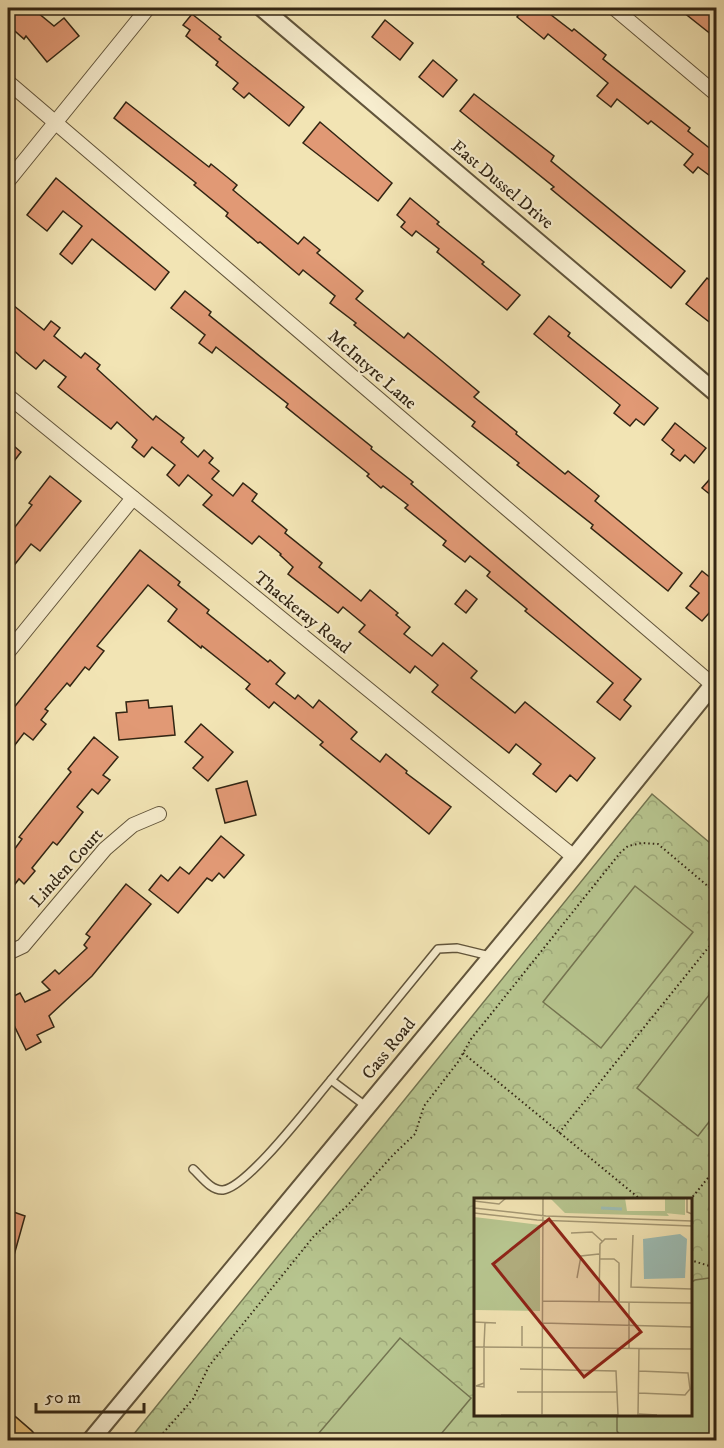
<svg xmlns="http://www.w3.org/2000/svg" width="724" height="1448" viewBox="0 0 724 1448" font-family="'IM FELL DW Pica',serif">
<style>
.forest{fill:url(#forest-crowns);stroke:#747551;stroke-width:1.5;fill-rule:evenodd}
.pitch{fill:#b7c58f;stroke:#747551;stroke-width:1.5}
.building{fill:#e19975;stroke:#322513;stroke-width:1.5}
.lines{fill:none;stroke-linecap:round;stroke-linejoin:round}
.service-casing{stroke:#62553b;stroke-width:10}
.minor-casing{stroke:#62553b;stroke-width:16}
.tertiary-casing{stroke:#62553b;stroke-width:20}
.motorway-casing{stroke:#322513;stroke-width:27}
.path{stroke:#322513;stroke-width:2;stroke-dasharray:1.5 3;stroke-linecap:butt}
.service{stroke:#f7edce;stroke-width:7}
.minor{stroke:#f7edce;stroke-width:14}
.tertiary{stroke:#f7edce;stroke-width:16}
.motorway{stroke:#e9c27a;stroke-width:24}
.labels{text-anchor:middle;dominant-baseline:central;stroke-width:4.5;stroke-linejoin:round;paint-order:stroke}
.street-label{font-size:18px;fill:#322513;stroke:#f7edce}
.inset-river{fill:none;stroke:#9dbdb5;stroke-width:3}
.inset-road{fill:none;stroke:#a59874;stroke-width:1.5}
.view{fill:#8f2418;fill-opacity:0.15;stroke:#8f2418;stroke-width:3}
.inset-edge{fill:none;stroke:#322513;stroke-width:3}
</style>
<defs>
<pattern id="forest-crowns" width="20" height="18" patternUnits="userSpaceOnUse" patternTransform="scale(1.5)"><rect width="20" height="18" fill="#b7c58f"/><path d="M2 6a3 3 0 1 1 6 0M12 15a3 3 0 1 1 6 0" fill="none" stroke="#9ea97a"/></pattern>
</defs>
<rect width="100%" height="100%" fill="#f2e4b4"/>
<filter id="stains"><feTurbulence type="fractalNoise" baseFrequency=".00333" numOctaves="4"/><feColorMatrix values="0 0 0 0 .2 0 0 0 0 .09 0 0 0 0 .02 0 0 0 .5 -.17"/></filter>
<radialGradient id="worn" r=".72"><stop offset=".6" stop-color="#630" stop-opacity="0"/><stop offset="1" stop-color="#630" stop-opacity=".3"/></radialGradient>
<path class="forest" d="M652,794L716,848V1440H129ZM475,1199H690V1414H475Z"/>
<g class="pitch">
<polygon points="635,886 693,932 601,1048 543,1002"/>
<polygon points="716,986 716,1113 698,1136 637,1088"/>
<polygon points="709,1278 716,1280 716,1440 623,1440 617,1431 617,1414 690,1414 690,1283 695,1280"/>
<polygon points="400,1338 471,1398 436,1440 313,1440"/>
</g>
<g class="building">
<polygon points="8,8 32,8 54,26 64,18 79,36 47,62 26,36 24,39 8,25"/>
<polygon points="524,8 542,8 572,31 574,29 606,55 603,59 690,128 688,131 717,154 717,181 698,167 693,173 684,165 693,154 651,121 648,124 617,99 611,107 597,96 608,83 548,34 544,39 517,17"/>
<polygon points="678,8 717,8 717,39"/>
<polygon points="192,14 221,37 219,39 304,107 289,126 249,93 244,98 233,89 238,83 216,65 218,62 186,36 190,30 183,25"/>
<polygon points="385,20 413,43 400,60 372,37"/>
<polygon points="433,60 457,80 443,97 419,77"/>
<polygon points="474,94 554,156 551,161 685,271 671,288 551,189 554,187 460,111"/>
<polygon points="126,102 209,167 211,164 237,185 233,190 298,244 304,237 320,250 317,253 363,291 356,299 404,338 408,333 442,361 479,392 474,397 517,432 516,434 565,474 568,471 599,496 595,501 682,573 668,591 591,528 593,525 517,465 519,463 472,426 475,422 354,325 356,323 330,303 335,296 303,270 299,275 260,242 258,243 226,216 228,213 194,185 196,183 114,118"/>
<polygon points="320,122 392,183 378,201 303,143"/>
<polygon points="56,178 169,272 155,290 92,239 72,264 60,254 82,226 63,211 47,231 27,215"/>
<polygon points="410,198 439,222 437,224 484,262 482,264 520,295 507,310 437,252 439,249 416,231 412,236 401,227 405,222 397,215"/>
<polygon points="707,278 717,286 717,328 686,304"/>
<polygon points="185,291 211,312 209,315 372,447 371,449 413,482 411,484 641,679 624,700 631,706 620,720 597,702 613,683 525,611 527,609 487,576 490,572 470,556 465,562 443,545 446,541 405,508 408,505 383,486 381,488 367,476 369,474 286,407 288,404 216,347 212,353 199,343 205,335 171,308"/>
<polygon points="8,301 44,330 51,321 60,328 54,336 81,358 85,353 100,365 97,369 153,420 156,416 184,438 181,442 198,457 204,450 213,458 209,463 219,471 212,479 233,496 243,483 257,494 252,501 287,530 285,533 322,563 319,567 361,601 370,590 398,613 396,615 410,627 404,634 432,656 443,643 477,671 471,678 515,713 525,702 595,758 577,781 570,775 556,792 533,774 541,764 516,744 509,753 432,692 438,685 415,666 410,673 359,632 365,625 343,607 338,613 288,574 293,567 280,555 281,554 259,536 252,544 203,505 212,495 188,475 179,486 167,475 175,465 152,447 144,457 132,447 137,440 117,422 111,429 58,387 66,377 44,360 36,369 22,358 8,345"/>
<polygon points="549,316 570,333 568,336 658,408 644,425 636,419 630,426 614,413 620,405 534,334"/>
<polygon points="675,423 706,448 694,463 685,455 680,461 671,454 674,450 662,440"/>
<polygon points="8,441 21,452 8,469"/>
<polygon points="717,471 717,500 702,488"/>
<polygon points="50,476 81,501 40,551 31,544 8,573 8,536 32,505 29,503"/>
<polygon points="140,550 180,582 178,585 209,610 207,613 268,662 270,660 285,673 276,684 295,699 298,695 313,708 319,700 357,732 351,739 380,762 386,754 407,771 406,773 451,807 429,834 320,745 323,742 274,702 269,708 246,689 250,684 202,646 201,648 168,621 177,609 148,585 97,646 104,651 89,670 85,667 70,686 67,683 45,709 48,711 41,720 46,724 33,740 24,733 8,754 8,715"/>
<polygon points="702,571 717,583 717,604 702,621 686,608 699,593 690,586"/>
<polygon points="466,590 477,599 466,613 455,604"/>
<polygon points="148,700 149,708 172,706 175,735 119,740 116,713 127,712 126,702"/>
<polygon points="201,724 233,752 208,781 193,768 203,757 185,742"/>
<polygon points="94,737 118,757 103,775 110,780 98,794 92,789 77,807 83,812 65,835 57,845 53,842 32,868 35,871 24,884 19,879 8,893 8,858 22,839 19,837 71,772 68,769"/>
<polygon points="247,781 256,815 225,823 216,789"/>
<polygon points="221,836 244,855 224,878 219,873 212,881 207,878 178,913 149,890 161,875 168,881 180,867 189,874"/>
<polygon points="126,884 151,904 92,976 49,1016 54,1027 37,1035 41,1042 26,1050 8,1013 8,999 20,993 25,1002 50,990 42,982 55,970 59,974 87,948 84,945 90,937 86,934"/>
<polygon points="8,1210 25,1216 11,1266 8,1265"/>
</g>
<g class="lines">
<defs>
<g id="service">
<polyline points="367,1107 331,1080 438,949 457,948 490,956"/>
<path d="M193,1169C201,1176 211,1191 223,1190C248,1187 312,1102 331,1080"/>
</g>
<g id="minor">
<polyline points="614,8 716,94"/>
<polyline points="8,82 713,685"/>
<polyline points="8,181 148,8"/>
<polyline points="8,396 574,857"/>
<polyline points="8,652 133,498"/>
<polyline points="8,953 23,946 105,849 133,825 159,814"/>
</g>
<g id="tertiary">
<polyline points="262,8 716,393"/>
<polyline points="91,1440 574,857 716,681"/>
</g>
<polyline id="motorway" points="8,1427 23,1440"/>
</defs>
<use href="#service" class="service-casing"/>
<use href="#minor" class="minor-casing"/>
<use href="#tertiary" class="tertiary-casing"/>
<use href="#motorway" class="motorway-casing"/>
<g class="path">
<polyline points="463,1053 640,1199"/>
<polyline points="559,1133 716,938"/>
<polyline points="690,1200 716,1168"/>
<polyline points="690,1260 716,1268"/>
<polyline points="157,1440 193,1399 209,1366 314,1236 348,1205 393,1155 415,1134 424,1106 458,1062 471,1039 620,853 628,846 642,843 658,844 716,893"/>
</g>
<use href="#service" class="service"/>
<use href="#minor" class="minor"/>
<use href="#tertiary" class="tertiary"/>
<use href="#motorway" class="motorway"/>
</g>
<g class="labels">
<g class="street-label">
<text transform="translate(502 185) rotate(40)">East Dussel Drive</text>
<text transform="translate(372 370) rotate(41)">McIntyre Lane</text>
<text transform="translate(302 613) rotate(39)">Thackeray Road</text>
<text transform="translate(67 868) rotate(-48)">Linden Court</text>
<text transform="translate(389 1049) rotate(-51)">Cass Road</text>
</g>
</g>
<g transform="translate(474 1198)">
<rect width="218" height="218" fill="#f2e4b4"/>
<path d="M76,0H151L153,13H191L195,18L91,15Z" fill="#b7c58f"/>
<path d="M191,0H211V17L191,15ZM0,19L66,27V113L0,112Z" fill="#b7c58f"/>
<path d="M42,34H52L51,55L42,54ZM15 70a10 10 0 1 1 20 0a10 10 0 1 1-20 0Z" fill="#b7c58f"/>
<path d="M206,36L213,41L211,80L170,81L169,41Z" fill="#9dbdb5"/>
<path class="inset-river" d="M127,10L148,11"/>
<path class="inset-road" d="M213,0V14L218,16M0,3L25,6L32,0M0,10L72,18L218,23M0,15L63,22L218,28M97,35L118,34L128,43M159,37L157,89L218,91M125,61H140L145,65V103M103,80L107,58L125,56M68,103L218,105M125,103L126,46L131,41H143M0,124L22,125M68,125L218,129M48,148V128M0,149L218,151M155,150V104M46,171L142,173L144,217M10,185L2,188L10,189V148L11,125M43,194H143M165,195L211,197L216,191L214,175L165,173M165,216L183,217M27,217H144M68,217L69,0M164,217L165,150"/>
<path class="view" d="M75,21L167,134L110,179L19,66Z"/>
<rect width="218" height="218" class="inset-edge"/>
</g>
<rect width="724" height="1448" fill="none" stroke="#f2e4b4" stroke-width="30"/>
<rect x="9" y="9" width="706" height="1430" fill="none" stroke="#322513" stroke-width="3"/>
<rect x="15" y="15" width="694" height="1418" fill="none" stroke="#322513" stroke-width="1.5"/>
<path d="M36 1403v9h108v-9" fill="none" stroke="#322513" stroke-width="3"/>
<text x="45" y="1403" font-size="18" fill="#322513" stroke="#f7edce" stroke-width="4.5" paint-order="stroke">50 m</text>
<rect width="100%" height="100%" filter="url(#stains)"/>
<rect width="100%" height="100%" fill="url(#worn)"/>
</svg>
